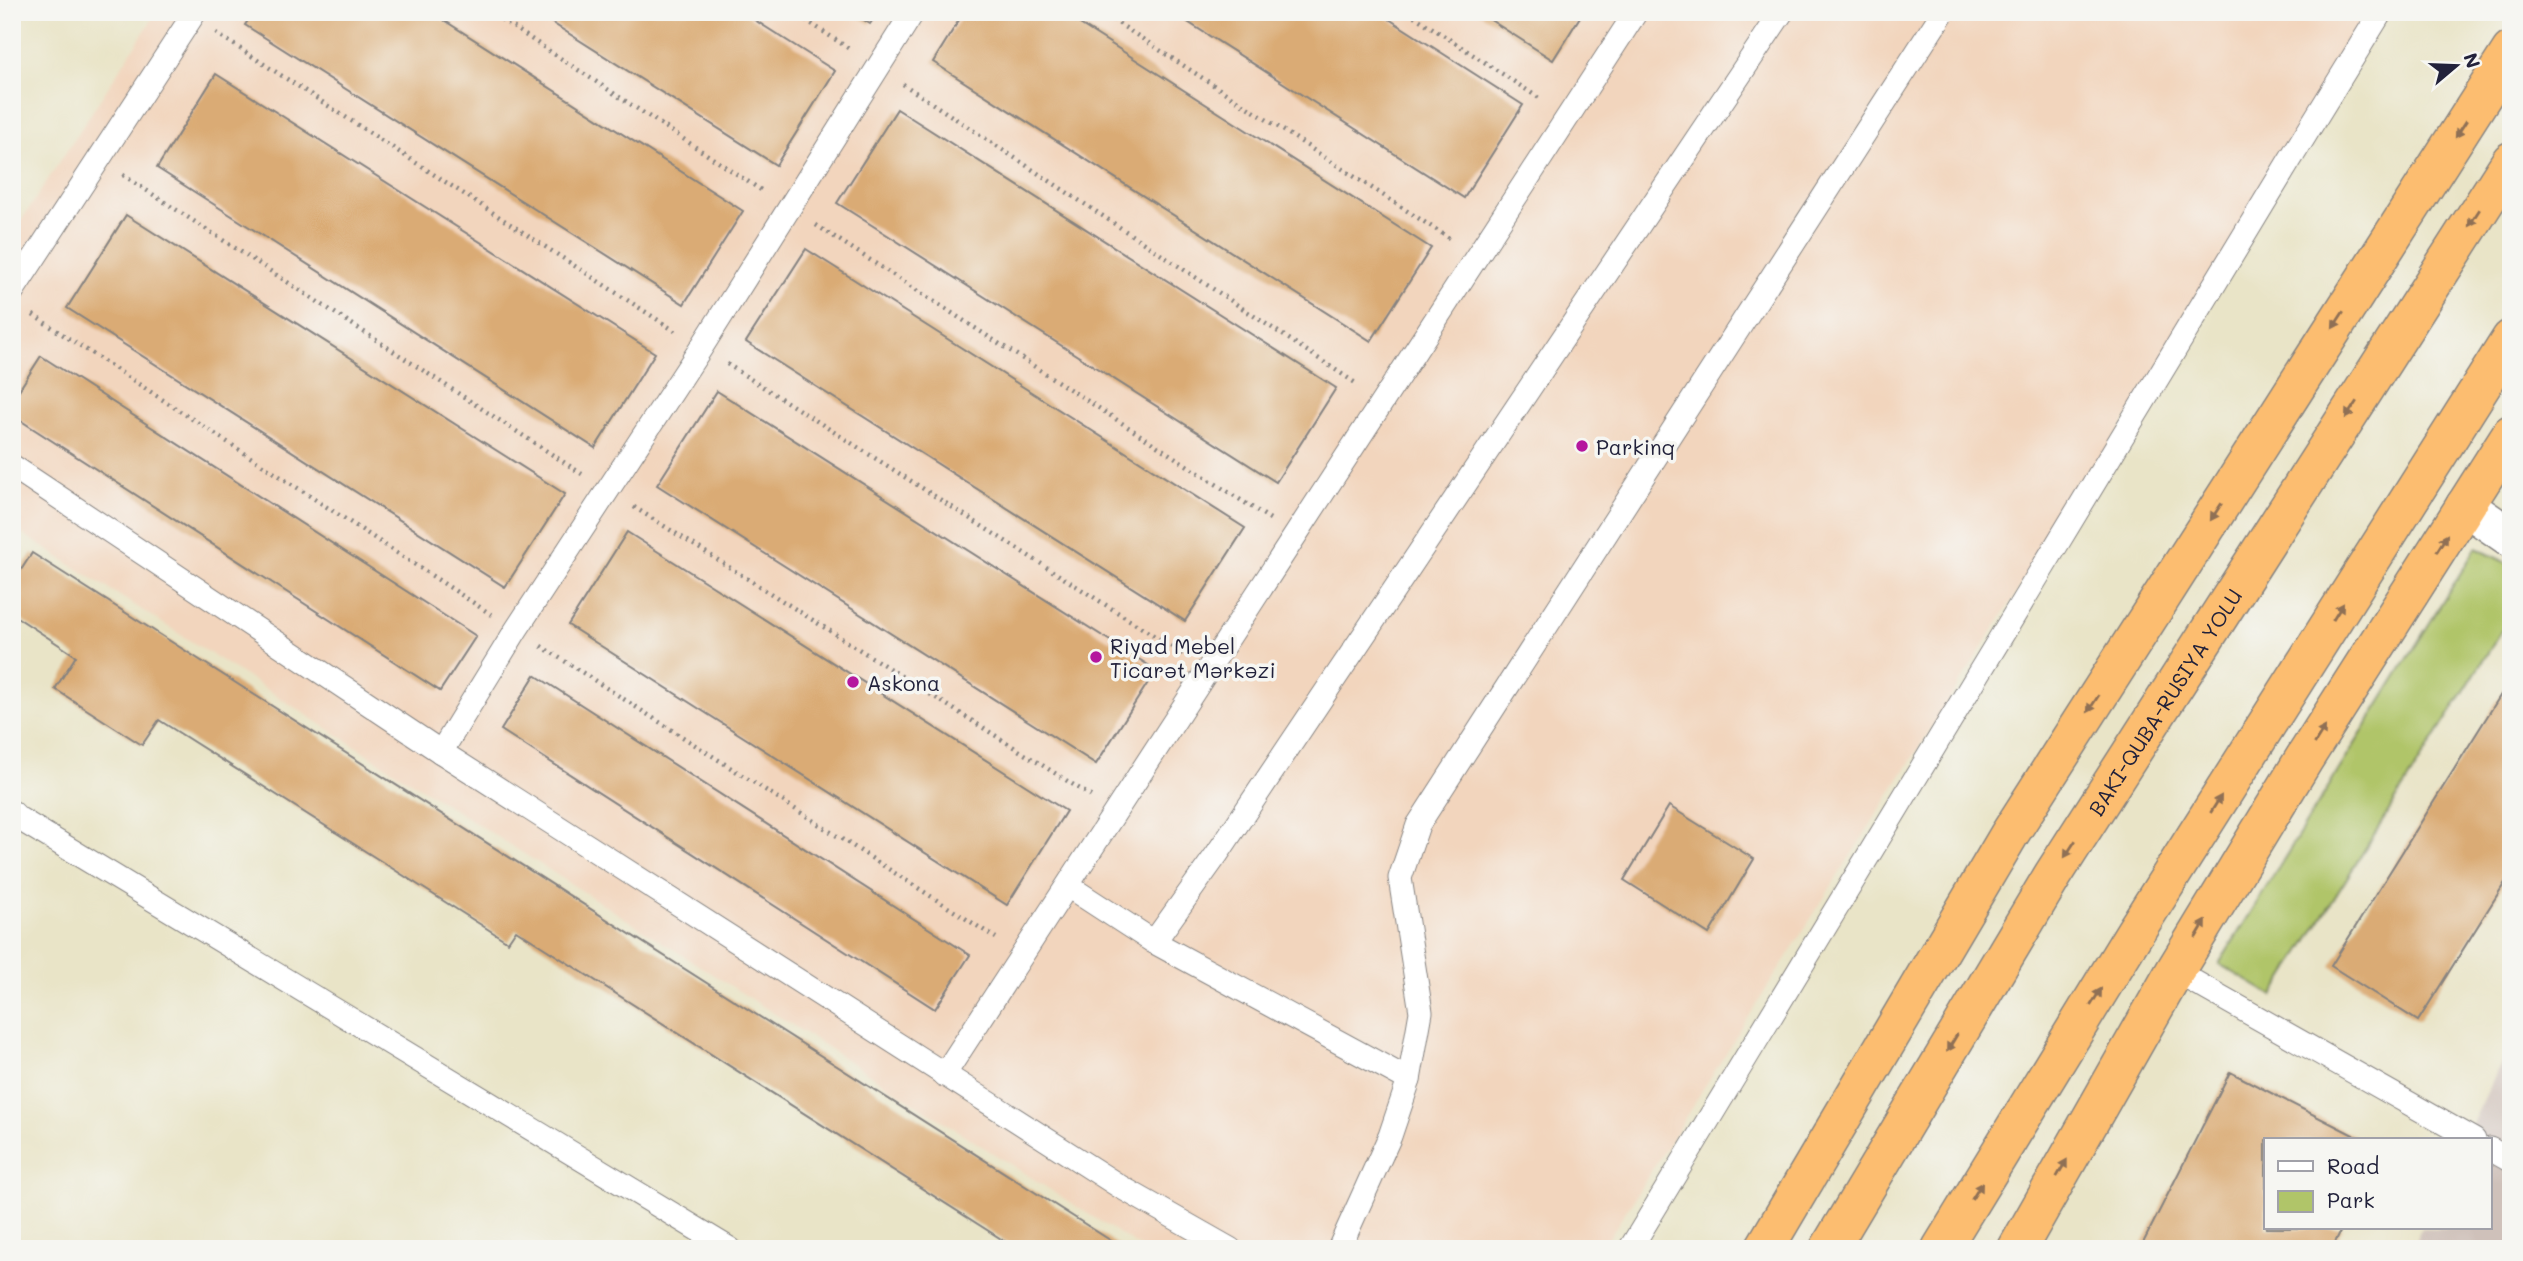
<svg xmlns="http://www.w3.org/2000/svg" width="2523" height="1261" viewBox="0 0 2523 1261" font-family="Mali,sans-serif">
<style>
.built{fill:#f2d5bd}
.industrial{fill:#cfc1ba}
.green{fill:#b0c569;stroke:#697452;stroke-width:2}
.building{fill:#daab75}
.lines{fill:none;stroke-linecap:round;stroke-linejoin:round}
.service-casing{stroke:#868381;stroke-width:25}
.minor-casing{stroke:#868381;stroke-width:41}
.trunk-casing{stroke:#868381;stroke-width:41}
.path{stroke:#868381;stroke-width:4.5;stroke-dasharray:2 5;stroke-linecap:butt}
.service{stroke:#fff;stroke-width:23}
.minor{stroke:#fff;stroke-width:38}
.trunk{stroke:#fcbd6f;stroke-width:38}
.oneway{fill:#8f7055}
.poi-dot{fill:#b5179e;stroke:#f6f6f2;stroke-width:2.5}
.labels{text-anchor:middle;dominant-baseline:central;stroke-width:7;stroke-linejoin:round;paint-order:stroke}
.poi-label{font-size:21px;fill:#22223b;stroke:#f6f6f2;text-anchor:start}
.street-label{font-size:21px;fill:#22223b;stroke:#f6f6f2}
</style>
<rect width="100%" height="100%" fill="#f6f6f2"/>
<filter id="ink" filterUnits="userSpaceOnUse"><feTurbulence type="fractalNoise" baseFrequency=".0143" numOctaves="2"/><feDisplacementMap in="SourceGraphic" scale="14" xChannelSelector="R" yChannelSelector="G"/><feConvolveMatrix kernelMatrix="1 2 1 2 8 2 1 2 1" color-interpolation-filters="sRGB"/></filter>
<filter id="wash" filterUnits="userSpaceOnUse"><feTurbulence type="fractalNoise" baseFrequency=".00686" numOctaves="4" result="noise"/><feDisplacementMap in="SourceGraphic" scale="28" xChannelSelector="R" yChannelSelector="G"/><feGaussianBlur stdDeviation="1.57" result="paint"/><feColorMatrix in="noise" values="0 0 0 0 0 0 0 0 0 0 0 0 0 0 0 0 0 1.4 0 .05"/><feComposite in="paint" operator="in"/></filter>
<g filter="url(#wash)">
<rect width="100%" height="100%" fill="#e9e4c7"/>
<polygon class="built" points="157,12 2384,12 1602,1249 1143,1249 12,527 12,235"/>
<polygon class="industrial" points="2511,1043 2511,1249 2411,1249 2422,1228 2490,1228 2490,1140 2464,1140"/>
<polygon class="green" points="2476,548 2511,565 2511,616 2273,996 2219,964"/>
<g id="blocks">
<g class="building">
<polygon points="254,12 431,12 743,211 684,304 245,25"/>
<polygon points="535,12 742,12 835,71 776,165"/>
<polygon points="851,12 878,12 870,24"/>
<polygon points="964,12 1061,12 1431,248 1371,341 933,62"/>
<polygon points="1172,12 1378,12 1523,105 1464,198"/>
<polygon points="1478,12 1583,12 1553,60"/>
<polygon points="216,74 655,353 595,448 157,168"/>
<polygon points="897,109 1336,388 1276,482 837,203"/>
<polygon points="126,215 565,494 505,587 67,308"/>
<polygon points="806,249 1245,528 1185,621 746,342"/>
<polygon points="41,356 476,636 440,691 12,415 12,401"/>
<polygon points="717,391 1156,670 1096,764 657,485"/>
<polygon points="627,532 1066,811 1007,905 568,625"/>
<polygon points="32,553 1124,1249 1017,1249 516,930 508,942 159,720 142,745 55,689 76,656 12,614 12,584"/>
<polygon points="535,675 970,955 935,1009 501,730"/>
<polygon points="2505,688 2511,691 2511,873 2418,1021 2331,966"/>
<polygon points="1669,806 1754,859 1709,934 1624,880"/>
<polygon points="2230,1072 2363,1140 2266,1140 2266,1228 2342,1228 2332,1249 2155,1249 2143,1243"/>
</g>
</g>
</g>
<g filter="url(#ink)">
<use href="#blocks" fill-opacity="0" stroke="#868381" stroke-width="2"/>
<g class="lines">
<defs>
<g id="service">
<polyline points="12,292 195,12"/>
<polyline points="12,466 441,752 1119,1186 1230,1249"/>
<polyline points="441,752 516,630 701,348 913,12"/>
<polyline points="12,812 18,818 730,1249"/>
<polyline points="1068,886 1154,942 1217,854 1782,12"/>
<polyline points="1154,942 1409,1080"/>
<polyline points="2175,971 2474,1140"/>
<polyline points="944,1075 1636,12"/>
<polyline points="2490,1149 2511,1161"/>
<polyline points="1339,1249 1390,1136 1409,1080 1421,1012 1400,878 1418,825 1943,12"/>
<polyline points="1630,1249 2288,163 2381,12"/>
</g>
<polyline id="minor" points="2465,506 2511,538"/>
<g id="trunk">
<polyline points="1764,1249 2009,835 2511,51"/>
<path id="s1" d="M1829,1249L2053,875L2511,161"/>
<polyline points="1941,1249 2135,932 2511,339"/>
<polyline points="2017,1249 2175,971 2304,759 2511,434"/>
</g>
</defs>
<use href="#service" class="service-casing"/>
<use href="#minor" class="minor-casing"/>
<use href="#trunk" class="trunk-casing"/>
<g class="path">
<polyline points="490,12 764,192"/>
<polyline points="794,12 851,50"/>
<polyline points="1101,12 1452,240"/>
<polyline points="1408,12 1542,100"/>
<polyline points="216,33 675,331"/>
<polyline points="903,84 1357,384"/>
<polyline points="123,175 582,474"/>
<polyline points="816,225 1270,519"/>
<polyline points="33,315 492,615"/>
<polyline points="727,364 1183,654"/>
<polyline points="634,507 1091,796"/>
<polyline points="541,646 996,938"/>
</g>
<use href="#service" class="service"/>
<use href="#minor" class="minor"/>
<use href="#trunk" class="trunk"/>
</g>
<defs><path id="oneway-solid" d="M-6-.8H1V-3.2L6.5 0L1 3.2V.8H-6Z" transform="scale(1.75)"/></defs>
<g class="oneway">
<use href="#oneway-solid" transform="translate(2461 129) rotate(123)"/>
<use href="#oneway-solid" transform="translate(2474 218) rotate(123)"/>
<use href="#oneway-solid" transform="translate(2338 320) rotate(123)"/>
<use href="#oneway-solid" transform="translate(2351 410) rotate(123)"/>
<use href="#oneway-solid" transform="translate(2216 512) rotate(123)"/>
<use href="#oneway-solid" transform="translate(2442 543) rotate(-58)"/>
<use href="#oneway-solid" transform="translate(2338 612) rotate(-58)"/>
<use href="#oneway-solid" transform="translate(2093 704) rotate(123)"/>
<use href="#oneway-solid" transform="translate(2320 735) rotate(-58)"/>
<use href="#oneway-solid" transform="translate(2216 804) rotate(-58)"/>
<use href="#oneway-solid" transform="translate(2070 849) rotate(123)"/>
<use href="#oneway-solid" transform="translate(2201 929) rotate(-59)"/>
<use href="#oneway-solid" transform="translate(2096 997) rotate(-58)"/>
<use href="#oneway-solid" transform="translate(1952 1043) rotate(121)"/>
<use href="#oneway-solid" transform="translate(2062 1168) rotate(-60)"/>
<use href="#oneway-solid" transform="translate(1977 1191) rotate(-58)"/>
</g>
</g>
<g class="poi-dot">
<circle cx="1582" cy="446" r="7"/>
<circle cx="1096" cy="657" r="7"/>
<circle cx="853" cy="682" r="7"/>
</g>
<g class="labels">
<g class="poi-label">
<text x="1596" y="446">Parkinq</text>
<text x="1110" y="645">Riyad Mebel<tspan x="1110" dy="24">Ticarət Mərkəzi</tspan></text>
<text x="867" y="682">Askona</text>
</g>
<g class="street-label">
<text stroke="none"><textPath href="#s1" startOffset="642">BAKI-QUBA-RUSIYA YOLU</textPath></text>
</g>
</g>
<rect width="2523" height="1261" fill="none" stroke="#f6f6f2" stroke-width="42"/>
<rect x="2264" y="1138" width="228" height="91" fill="#f6f6f2" stroke="#a1a1a9" stroke-width="2"/>
<rect x="2278" y="1161" width="35" height="10" fill="#ffffff" stroke="#a1a1a9" stroke-width="2"/>
<text x="2327" y="1174" font-size="21" fill="#22223b">Road</text>
<rect x="2278" y="1191" width="35" height="21" fill="#b0c569" stroke="#a1a1a9" stroke-width="2"/>
<text x="2327" y="1208" font-size="21" fill="#22223b">Park</text>
<g transform="translate(2456 66) rotate(71)" stroke="#f6f6f2" stroke-width="5" paint-order="stroke">
<path d="M0-5L12 26L0 18L-12 26Z" fill="#22223b"/>
<text y="-10" font-size="19" font-weight="bold" text-anchor="middle" fill="#22223b">N</text>
</g>
</svg>
